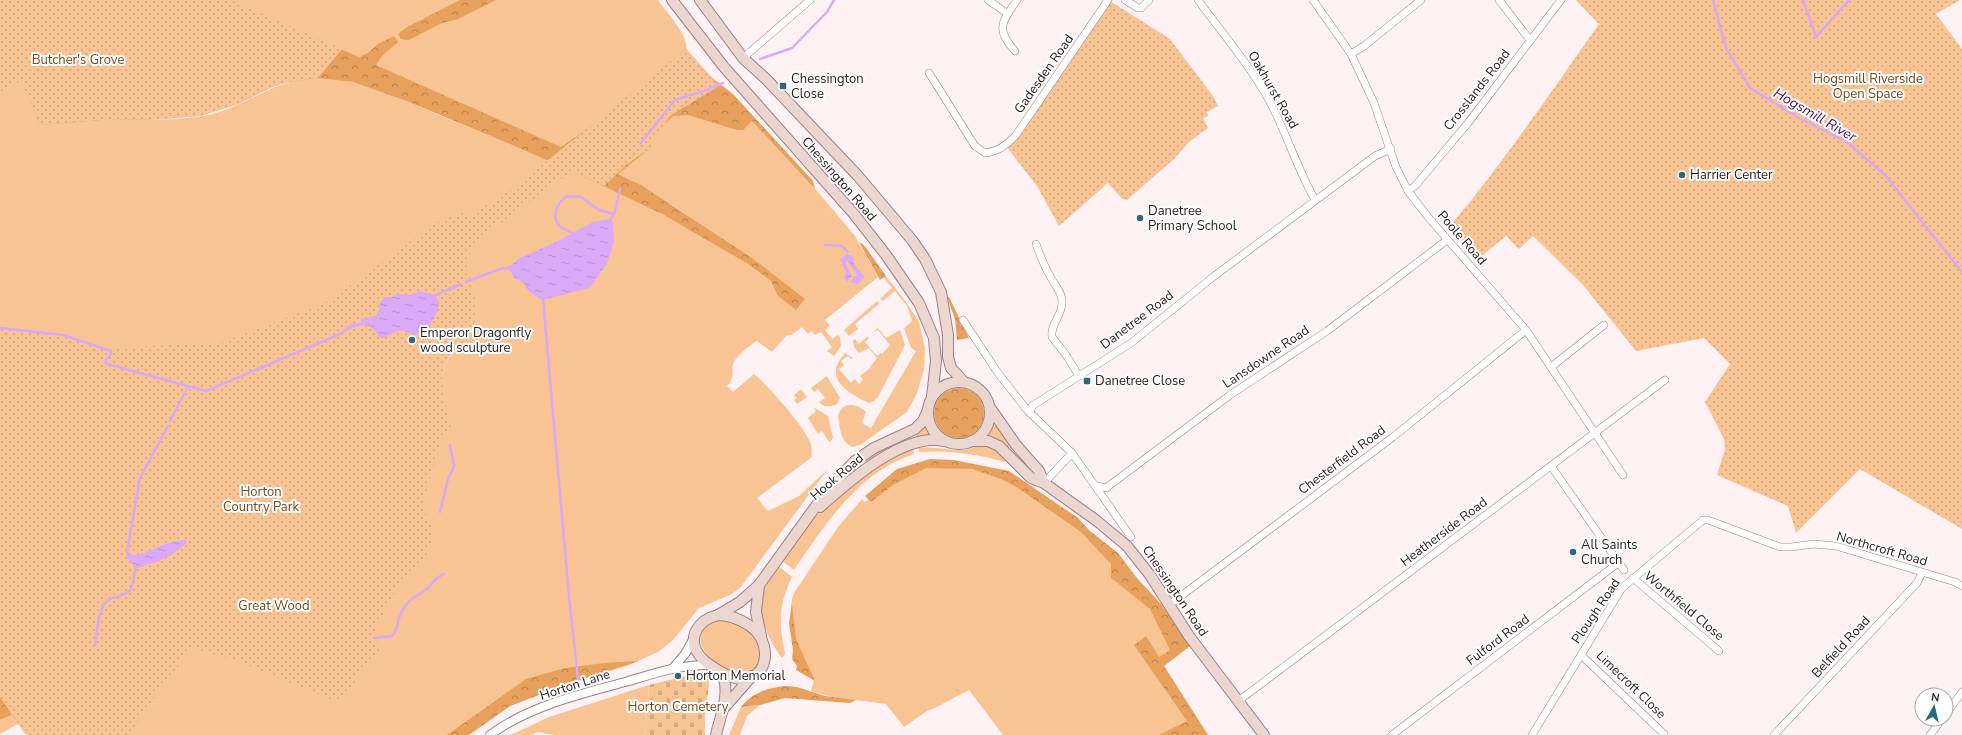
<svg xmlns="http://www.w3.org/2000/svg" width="1962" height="735" viewBox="0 0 1962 735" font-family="'Nunito Sans',sans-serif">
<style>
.grass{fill:#f9c494}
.forest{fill:url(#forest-crowns)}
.cemetery{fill:url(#cemetery-stones)}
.park{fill:url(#park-dots)}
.water{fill:url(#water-ripples)}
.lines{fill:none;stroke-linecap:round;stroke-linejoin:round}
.stream{stroke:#daaaf9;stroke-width:2.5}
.minor-casing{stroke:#9d8185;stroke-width:8}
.tertiary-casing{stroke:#9d8185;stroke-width:10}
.secondary-casing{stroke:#9d8185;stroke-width:12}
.minor{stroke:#fff;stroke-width:7}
.tertiary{stroke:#fff;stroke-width:8}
.secondary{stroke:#ecd6d0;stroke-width:10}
.poi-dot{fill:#2d6780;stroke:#fff;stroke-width:1.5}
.labels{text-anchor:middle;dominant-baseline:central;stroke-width:4;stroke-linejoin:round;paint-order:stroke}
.park-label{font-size:13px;fill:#794a18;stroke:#fff}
.street-label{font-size:13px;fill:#2b2022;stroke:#fff}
.poi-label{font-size:13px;fill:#2b2022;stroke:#fff;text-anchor:start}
.water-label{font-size:14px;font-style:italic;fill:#4d0d6a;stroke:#fff}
</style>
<defs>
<pattern id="forest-crowns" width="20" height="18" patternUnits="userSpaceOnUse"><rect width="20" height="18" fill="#e8a05d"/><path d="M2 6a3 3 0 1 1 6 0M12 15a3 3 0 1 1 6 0" fill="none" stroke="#bc824c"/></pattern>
<pattern id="cemetery-stones" width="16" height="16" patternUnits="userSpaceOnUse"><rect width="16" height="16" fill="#f9c494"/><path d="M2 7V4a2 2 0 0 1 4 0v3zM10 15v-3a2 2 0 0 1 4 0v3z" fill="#d6a87f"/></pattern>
<pattern id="park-dots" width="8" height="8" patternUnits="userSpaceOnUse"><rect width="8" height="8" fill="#f9c494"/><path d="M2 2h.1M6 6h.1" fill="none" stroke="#d6a87f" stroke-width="1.8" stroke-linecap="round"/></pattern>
<pattern id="water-ripples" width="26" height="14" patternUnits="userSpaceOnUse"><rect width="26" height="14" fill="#daaaf9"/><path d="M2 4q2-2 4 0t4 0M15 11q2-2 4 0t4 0" fill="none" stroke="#bb92d5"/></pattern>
</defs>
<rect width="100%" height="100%" fill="#fff2f4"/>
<g class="grass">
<path d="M231,0H658C665,10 690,38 686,49L690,54L818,192L855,236L878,277L825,320L830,326L825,330L832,339L838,335L840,337L841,346L834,356L827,351L832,347L821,332L815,335L812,331L808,334L802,327L793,334L786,336L772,352L757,341C752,343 736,357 734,362C730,371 736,377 727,386L733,392L754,374C767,385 808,430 811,445C812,447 811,453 812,457L757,498L768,511L799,496L828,469L740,588L730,595L699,608L673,640L658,652L627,666L570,683L510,706L469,735H41L0,688L193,648L446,408C444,396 440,379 444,367C445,361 450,357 454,352C471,333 479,322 474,296L390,389L102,348L63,335L0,328V95L21,80L38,119C68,121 98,119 129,119C158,119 188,121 216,113C253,102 276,79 316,78C362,77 405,101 446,118C519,147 593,178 662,214C691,230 719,247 748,264L683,212L633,181Z"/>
<path d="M886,276L906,302L919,322L925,348L924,369L917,393L907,412L860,445L853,447C840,443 840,427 838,416C842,401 857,403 866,412L862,423L871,428L916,351L911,348L904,328L912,321L907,306L895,291L883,301L880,299L892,288L883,277Z"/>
<polygon points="877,301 879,304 855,324 858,329 849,336 844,330"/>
<path d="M878,328L886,338L900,330L905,345L878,397L874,401L869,403C863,401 857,397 852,394C834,382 830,370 845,353L853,358L851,359L848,356L841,361L844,365L839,369L851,383L855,379L859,384L863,380L860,376L869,369L877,358L869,348L859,353L854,347L853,341L855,339L859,344L868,336L869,338L865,342L877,356L881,353L882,354L890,345L878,330L873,332Z"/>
<path d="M827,376L840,398L837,404C830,407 824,408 819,402L825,398L818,389L814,392L811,388Z"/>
<polygon points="801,389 807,397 797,404 794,400 797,398 794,395"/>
<polygon points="813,407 828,416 833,438 830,442 829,442 822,431 818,434 808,418 816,411"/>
<polygon points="995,424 1011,444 1007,448 998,440 988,436"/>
<polygon points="925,426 932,436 917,438 916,433"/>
<polygon points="899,440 900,444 864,463 841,482 862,461"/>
<path d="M980,445L993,447L1007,460L1005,462C977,454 948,450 919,452V448C934,446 946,450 961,450C968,450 974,447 980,445Z"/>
<path d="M913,449L914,454C858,473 826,523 794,570L781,560C813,515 859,465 913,449Z"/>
<path d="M964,467L1007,479L1106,545L1161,604L1190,646L1164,666L1208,735H1003L969,690L933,709L927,711L904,727L886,704L832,697L811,691L814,681C802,655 783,624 794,593L838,527L862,499L865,502L895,480L925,468Z"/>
<path d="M777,565L792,577C778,606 779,623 785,654L782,658C767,638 753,608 766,583C769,577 773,571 777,565Z"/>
<path d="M718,619C733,621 750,630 760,642C760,648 762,656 760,661C747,697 665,640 718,619Z"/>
<polygon points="649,685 645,735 554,735 537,732 532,735 511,735 549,717"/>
<polygon points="760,705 747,716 740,735 729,735 741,707"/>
<polygon points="12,715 18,724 0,734 0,720"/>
</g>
<g class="forest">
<polygon points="0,0 231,0 359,57 368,53 378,44 394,36 398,42 382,56 376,65 561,147 587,129 686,49 711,77 733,94 813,181 815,189 752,121 743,130 737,130 688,115 673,116 665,123 648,150 618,174 641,185 752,258 805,299 796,310 778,296 771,281 748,264 662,214 572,171 505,142 404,100 353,82 318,78 288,82 272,87 238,104 200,116 160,119 101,120 40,125 21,80 0,95"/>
<polygon points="460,0 496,0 458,19 442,23 409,40 401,39 398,34 407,27"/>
<polygon points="859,242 864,245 886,276 880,280"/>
<polygon points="947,297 949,297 969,338 957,340 955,319"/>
<circle cx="959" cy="413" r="25"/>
<polygon points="930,459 954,460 1009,471 1078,518 1090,531 1118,553 1136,577 1161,604 1190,646 1164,666 1208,735 1159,735 1187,721 1134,645 1146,636 1159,657 1170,650 1150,609 1111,578 1111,564 1081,532 1018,488 1001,479 972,469 926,468 893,485 871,502 865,496 897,469"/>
<polygon points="792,604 796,639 815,681 796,670 797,666 792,659 793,650 789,623"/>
<polygon points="639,661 570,683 510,706 469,735 447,735 526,679 565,668 604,663"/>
<path d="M787,686L797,687L825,696L856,700L850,703L836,702L785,698L760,705L741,707C752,693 769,687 787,686Z"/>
<polygon points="0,688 26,735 12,715 0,720"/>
</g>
<polygon class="cemetery" points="693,674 710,676 705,718 705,735 645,735 649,685"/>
<g class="park">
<polygon points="0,0 231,0 342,49 318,78 288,82 272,87 238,104 200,116 160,119 101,120 40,125 21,80 0,95"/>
<path d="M1576,0H1960L1936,14L1962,49V529L1860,469L1796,533L1788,506L1717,475L1725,449L1724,439L1705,402L1730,364L1704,338L1636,351L1583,285L1533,236L1519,249L1506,236L1478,259L1450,226C1504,162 1551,92 1599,24Z"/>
<polygon points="1110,1 1170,39 1213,96 1218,106 1207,112 1208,116 1203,118 1208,128 1189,142 1174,159 1127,200 1122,199 1108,183 1059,226 1037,186 1006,146"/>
<path d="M686,49L719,86L670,116L648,150L626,165L604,186L572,171L478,240C458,263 476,285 476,310C476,344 452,343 444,367C439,383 448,413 452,430L442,440L422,505L434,532L432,544L424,560L394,594L377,626L375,637L383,652L364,668L351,688L335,701L237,661L193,648L163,685L129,735H26L0,697V328L63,335L102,348L220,343L322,304L336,296L435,223L466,211L470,215L512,189Z"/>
</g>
<g class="water">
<polygon points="609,219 613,222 614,241 610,255 606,265 590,288 542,300 527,290 524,283 514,278 510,270 501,269 512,265 518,259 560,240 593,222"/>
<polygon points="847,254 853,257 854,264 864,276 864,278 858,284 849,282 857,275 847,260 846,265 852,276 847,282 844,278 846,272 840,259"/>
<path d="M420,291L435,295L439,302C438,314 429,332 417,334C411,335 405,330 399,331C392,332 388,337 382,338C377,336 378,334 375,331C367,320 357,327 348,330V326L353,323H360L362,319L378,315L380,303L385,297H392L398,294L410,295Z"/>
<path d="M186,539V544C178,550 169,557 159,561C151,565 141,564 135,571L134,565C128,561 126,558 126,550L131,555H139L165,544Z"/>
</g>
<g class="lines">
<g class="stream">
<polyline points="1713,0 1726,48 1750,88 1801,119 1847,142 1885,175 1962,272"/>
<polyline points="1803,0 1816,37 1849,0"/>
<polyline points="760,59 792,48 827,12 834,0"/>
<polyline points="640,144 675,100 707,90 723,83"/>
<polyline points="609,221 614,215 620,189"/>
<path d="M574,234C569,231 562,229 558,224C551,214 559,201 567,196L581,197L599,210L614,214"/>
<polyline points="825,245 842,246 848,252"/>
<polyline points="466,282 503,268"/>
<polyline points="434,296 461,284"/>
<polyline points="543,299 569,596 578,680"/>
<polyline points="0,328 63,335 111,351 111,354 105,361 107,364 206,391 338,335 349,328"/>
<polyline points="170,421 188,387"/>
<polyline points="440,512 448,479 454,466 450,445"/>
<polyline points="127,552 140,478 168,426"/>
<path d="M375,638L392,636C398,630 397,621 401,613C409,597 416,598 428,588C433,583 436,577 444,574"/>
<path d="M95,645C97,634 98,606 108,600C115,596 124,596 131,590L136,568"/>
</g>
<defs>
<g id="minor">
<polyline points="988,0 1008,14"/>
<polyline points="1125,0 1138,8 1141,8 1149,0"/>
<path d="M1198,0C1222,33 1249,64 1269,100C1286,132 1297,168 1315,200"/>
<polyline points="1313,0 1351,54 1374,103 1396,167 1408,191 1428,217 1526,330 1623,475"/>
<polyline points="1499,0 1530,40"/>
<path d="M1015,51C995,29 1002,22 1017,0"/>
<polyline points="1351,54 1364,46 1421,0"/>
<polyline points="743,58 810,0"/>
<path d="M929,73L975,146L985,153C998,152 1008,144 1016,135L1108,0"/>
<polyline points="1408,191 1415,186 1468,123 1561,0"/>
<path d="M1036,244C1040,255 1044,266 1050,276C1054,285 1062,291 1062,301C1063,315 1050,324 1052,337L1066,355L1079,376"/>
<polyline points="963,320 998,373 1027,410 1072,453 1131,537"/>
<polyline points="1551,367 1604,325"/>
<polyline points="1030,413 1032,406 1131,343 1213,277 1375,156 1391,149"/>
<polyline points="1551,466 1624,570"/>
<polyline points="1044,483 1072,453"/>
<polyline points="1097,486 1106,488 1230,395 1327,331 1447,240"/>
<polyline points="1633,578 1719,651"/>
<polyline points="1169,605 1393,437 1526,330"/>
<polyline points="1581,655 1664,734"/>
<polyline points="1237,702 1665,380"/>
<polyline points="1946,714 1962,692"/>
<polyline points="1392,735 1618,563"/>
<polyline points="1532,735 1622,588 1703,520 1708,520 1780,547 1791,547 1814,544 1836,546 1955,582 1962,586"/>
<polyline points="1774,735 1917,583 1922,573"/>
<polyline points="1930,735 1942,719"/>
</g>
<g id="tertiary">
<polyline points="673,668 685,654 694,638"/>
<path d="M490,735C529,706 578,695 625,682C653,674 681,664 711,665"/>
</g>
<g id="secondary">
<polyline points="672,0 724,67 854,214 886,255 919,303 934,338 936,361 932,397"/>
<polyline points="700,0 743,58 766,79 858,176 912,240 925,259 941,292 948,335 948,357 951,368 964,382"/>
<circle cx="959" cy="413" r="31"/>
<polyline points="991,409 1016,445 1039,471 1044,483"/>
<polyline points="972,441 988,441 999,446 1031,478 1044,483 1097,521 1127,546 1150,575 1189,636 1264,735"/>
<path d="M820,507C848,482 903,432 944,441"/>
<polyline points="759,585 756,612 761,636"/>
<polyline points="718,615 740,602 759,585 829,488 855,461 874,448 915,429 923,421 928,410"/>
<path d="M723,615C734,617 747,622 756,631C770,646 769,676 744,679C730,680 702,663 696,650C688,631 705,615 723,615Z"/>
<polyline points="723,709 752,676"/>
<path d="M716,735C720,716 732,691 721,672"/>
</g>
</defs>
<use href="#minor" class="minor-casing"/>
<use href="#tertiary" class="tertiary-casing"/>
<use href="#secondary" class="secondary-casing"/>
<use href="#minor" class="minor"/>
<use href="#tertiary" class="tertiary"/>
<use href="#secondary" class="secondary"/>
</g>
<g class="poi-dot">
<rect x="779" y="82" width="8" height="8" rx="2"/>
<circle cx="1682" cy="175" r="4"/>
<circle cx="1140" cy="218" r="4"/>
<circle cx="412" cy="340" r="4"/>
<rect x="1083" y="377" width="8" height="8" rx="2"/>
<circle cx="1573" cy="552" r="4"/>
<circle cx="678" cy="676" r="4"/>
</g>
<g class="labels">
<g class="park-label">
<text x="78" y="60">Butcher's Grove</text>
<text x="1868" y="79">Hogsmill Riverside<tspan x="1868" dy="15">Open Space</tspan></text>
<text x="261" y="492">Horton<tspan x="261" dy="15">Country Park</tspan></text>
<text x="274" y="606">Great Wood</text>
<text x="678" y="707">Horton Cemetery</text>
</g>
<g class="street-label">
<text transform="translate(1044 74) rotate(-55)">Gadesden Road</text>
<text transform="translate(1273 90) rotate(60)">Oakhurst Road</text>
<text transform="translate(1477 90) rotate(-52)">Crosslands Road</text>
<text transform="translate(839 179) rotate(49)">Chessington Road</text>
<text transform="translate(1462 238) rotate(49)">Poole Road</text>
<text transform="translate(1137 320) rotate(-37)">Danetree Road</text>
<text transform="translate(1266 357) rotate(-34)">Lansdowne Road</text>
<text transform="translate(1342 460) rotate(-37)">Chesterfield Road</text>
<text transform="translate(837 477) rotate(-40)">Hook Road</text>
<text transform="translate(1444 532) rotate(-37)">Heatherside Road</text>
<text transform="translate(1882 549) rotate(16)">Northcroft Road</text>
<text transform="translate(1175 591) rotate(56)">Chessington Road</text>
<text transform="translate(1684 606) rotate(40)">Worthfield Close</text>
<text transform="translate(1596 611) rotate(-56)">Plough Road</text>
<text transform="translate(1498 640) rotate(-37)">Fulford Road</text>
<text transform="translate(1841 647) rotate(-47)">Belfield Road</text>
<text transform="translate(575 685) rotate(-18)">Horton Lane</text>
<text transform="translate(1631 685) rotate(44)">Limecroft Close</text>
</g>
<g class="poi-label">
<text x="791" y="79">Chessington<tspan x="791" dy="15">Close</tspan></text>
<text x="1690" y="175">Harrier Center</text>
<text x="1148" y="211">Danetree<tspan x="1148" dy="15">Primary School</tspan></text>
<text x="420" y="333">Emperor Dragonfly<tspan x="420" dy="15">wood sculpture</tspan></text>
<text x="1095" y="381">Danetree Close</text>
<text x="1581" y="545">All Saints<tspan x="1581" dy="15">Church</tspan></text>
<text x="686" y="676">Horton Memorial</text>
</g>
<g class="water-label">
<text transform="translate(1815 115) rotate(30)">Hogsmill River</text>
</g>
</g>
<g transform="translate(1934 707) rotate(8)"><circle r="19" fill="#ffffff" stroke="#aaa6a7"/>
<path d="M0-3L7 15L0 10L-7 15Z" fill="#2d6780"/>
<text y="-6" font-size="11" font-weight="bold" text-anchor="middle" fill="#2b2022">N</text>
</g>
</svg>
